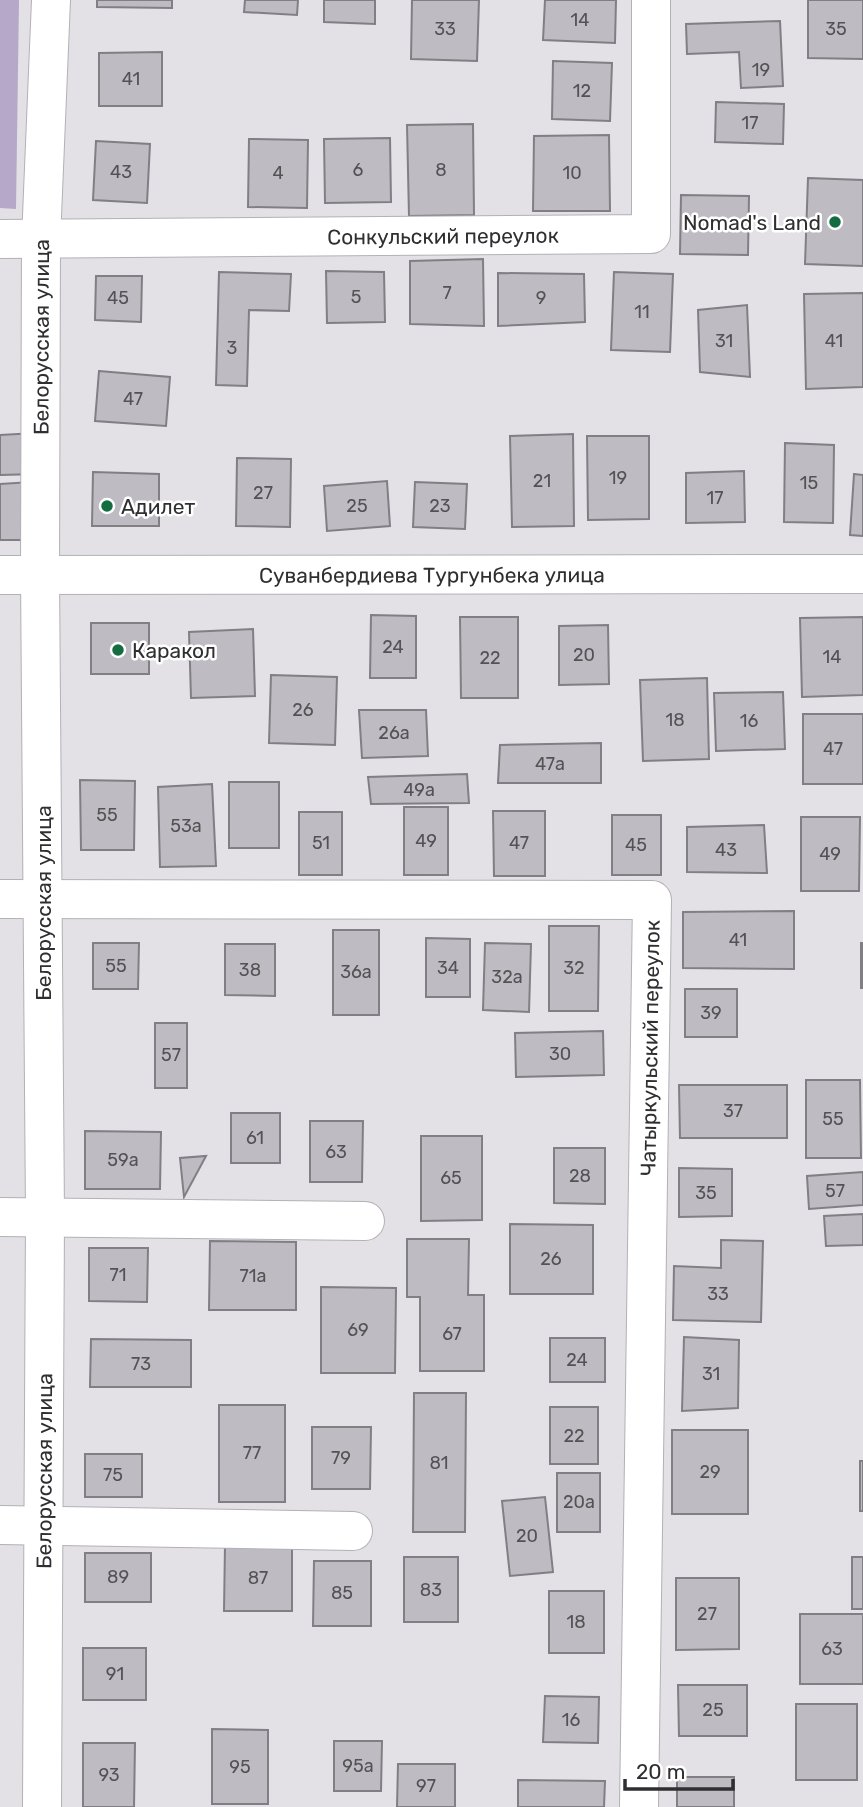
<svg xmlns="http://www.w3.org/2000/svg" width="863" height="1807" viewBox="0 0 863 1807" font-family="Rubik,sans-serif">
<style>
.green{fill:#b6a8c8}
.building{fill:#bebcc2;stroke:#817e84;stroke-width:2}
.lines{fill:none;stroke-linecap:round;stroke-linejoin:round}
.minor-casing{stroke:#b3b0b6;stroke-width:40}
.minor{stroke:#fff;stroke-width:38}
.poi-dot{fill:#146d41;stroke:#fff;stroke-width:2.5}
.labels{text-anchor:middle;dominant-baseline:central;stroke-width:5;stroke-linejoin:round;paint-order:stroke}
.number-label{font-size:18px;fill:#535254}
.poi-label{font-size:21px;fill:#2f2e30;stroke:#fff;text-anchor:start}
.street-label{font-size:21px;fill:#2f2e30;stroke:#fff}
</style>
<rect width="100%" height="100%" fill="#e3e0e6"/>
<polygon class="green" points="0,0 19,0 16,209 0,208"/>
<g class="building">
<polygon points="97,0 172,0 172,8 97,7"/>
<polygon points="245,0 298,0 297,15 244,12"/>
<polygon points="324,0 375,0 375,24 324,22"/>
<polygon points="412,0 479,0 477,61 411,59"/>
<polygon points="545,0 616,0 615,43 543,40"/>
<polygon points="808,0 863,0 863,59 808,58"/>
<polygon points="780,21 783,86 741,88 739,52 687,54 686,24"/>
<polygon points="162,52 162,106 99,106 99,53"/>
<polygon points="553,61 612,63 610,121 552,119"/>
<polygon points="716,102 784,104 783,144 715,142"/>
<polygon points="473,124 474,215 409,216 407,125"/>
<polygon points="609,135 610,211 533,211 534,136"/>
<polygon points="390,138 391,202 325,203 324,139"/>
<polygon points="249,139 308,140 307,208 248,207"/>
<polygon points="96,141 150,144 147,203 93,200"/>
<polygon points="808,178 863,180 863,266 805,264"/>
<polygon points="681,195 749,196 748,255 680,254"/>
<polygon points="483,259 484,326 410,324 410,261"/>
<polygon points="326,271 384,272 385,322 327,323"/>
<polygon points="219,272 291,274 289,311 249,310 247,386 216,385"/>
<polygon points="614,272 673,274 670,352 611,350"/>
<polygon points="498,273 584,274 585,322 498,326"/>
<polygon points="96,276 142,276 141,322 95,320"/>
<polygon points="863,293 863,387 806,389 804,294"/>
<polygon points="747,305 750,377 700,372 698,310"/>
<polygon points="99,371 170,377 166,426 95,421"/>
<polygon points="35,433 37,474 0,475 0,435"/>
<polygon points="573,434 574,526 512,527 510,436"/>
<polygon points="587,436 649,436 649,519 588,520"/>
<polygon points="785,443 834,445 833,523 784,522"/>
<polygon points="237,458 291,459 290,527 236,526"/>
<polygon points="744,471 745,522 686,523 686,473"/>
<polygon points="93,472 159,474 159,526 92,526"/>
<polygon points="854,474 863,475 863,536 850,535"/>
<polygon points="387,481 390,526 327,531 324,486"/>
<polygon points="31,482 34,540 0,540 0,484"/>
<polygon points="415,482 467,484 465,529 413,527"/>
<polygon points="371,615 416,616 416,678 370,678"/>
<polygon points="460,617 518,617 518,698 461,698"/>
<polygon points="863,617 863,695 802,697 800,618"/>
<rect x="91" y="623" width="58" height="51"/>
<polygon points="608,625 609,684 559,685 559,626"/>
<polygon points="253,629 255,696 191,698 189,632"/>
<polygon points="271,675 337,677 335,745 269,743"/>
<polygon points="707,678 709,759 643,761 640,680"/>
<polygon points="783,692 785,749 716,751 714,693"/>
<polygon points="359,710 426,710 428,756 362,758"/>
<rect x="803" y="714" width="60" height="70"/>
<polygon points="601,743 601,783 498,783 500,745"/>
<polygon points="467,774 469,803 371,804 368,777"/>
<polygon points="80,780 135,781 134,850 81,850"/>
<rect x="229" y="782" width="50" height="66"/>
<polygon points="212,784 216,866 160,867 158,787"/>
<rect x="404" y="807" width="44" height="68"/>
<polygon points="493,811 545,811 545,876 494,876"/>
<rect x="299" y="812" width="43" height="63"/>
<rect x="612" y="815" width="49" height="60"/>
<polygon points="801,817 860,817 859,891 801,891"/>
<polygon points="764,825 767,873 687,872 687,827"/>
<polygon points="794,911 794,969 683,968 683,912"/>
<polygon points="549,926 599,926 598,1011 549,1011"/>
<rect x="333" y="930" width="46" height="85"/>
<polygon points="426,938 470,939 470,997 426,997"/>
<polygon points="93,943 139,943 138,989 93,989"/>
<polygon points="485,943 531,944 529,1012 483,1010"/>
<rect x="861" y="943" width="2" height="45"/>
<polygon points="225,944 275,944 275,996 225,995"/>
<rect x="685" y="989" width="52" height="48"/>
<rect x="155" y="1023" width="32" height="65"/>
<polygon points="603,1031 604,1075 516,1077 515,1033"/>
<polygon points="806,1080 860,1080 861,1158 806,1158"/>
<polygon points="679,1085 787,1085 787,1138 680,1138"/>
<rect x="231" y="1113" width="49" height="50"/>
<polygon points="310,1121 363,1121 362,1182 310,1182"/>
<polygon points="85,1131 161,1132 160,1189 85,1189"/>
<polygon points="421,1136 482,1136 482,1220 421,1221"/>
<polygon points="554,1148 605,1148 605,1204 554,1203"/>
<polygon points="206,1156 184,1197 180,1158"/>
<polygon points="679,1168 732,1169 732,1216 679,1217"/>
<polygon points="863,1172 863,1205 809,1209 807,1176"/>
<polygon points="863,1214 863,1245 826,1246 824,1216"/>
<polygon points="510,1224 593,1225 593,1294 510,1294"/>
<polygon points="407,1239 469,1239 468,1295 484,1295 484,1371 420,1371 420,1297 407,1297"/>
<polygon points="721,1240 763,1241 761,1322 673,1320 674,1266 721,1268"/>
<polygon points="210,1241 296,1242 296,1310 209,1310"/>
<polygon points="89,1248 148,1248 147,1302 89,1301"/>
<polygon points="321,1287 396,1288 395,1373 321,1373"/>
<polygon points="684,1337 739,1340 738,1408 682,1411"/>
<rect x="550" y="1338" width="55" height="44"/>
<polygon points="91,1339 191,1340 191,1387 90,1387"/>
<polygon points="414,1393 466,1393 465,1532 413,1532"/>
<rect x="219" y="1405" width="66" height="97"/>
<rect x="550" y="1407" width="48" height="57"/>
<polygon points="312,1427 371,1427 370,1489 312,1489"/>
<rect x="672" y="1430" width="76" height="84"/>
<rect x="85" y="1454" width="57" height="43"/>
<rect x="860" y="1461" width="3" height="50"/>
<rect x="557" y="1473" width="43" height="59"/>
<polygon points="545,1497 553,1572 510,1576 502,1501"/>
<polygon points="225,1545 292,1545 292,1611 224,1611"/>
<rect x="85" y="1553" width="66" height="49"/>
<rect x="404" y="1557" width="54" height="65"/>
<rect x="852" y="1557" width="11" height="52"/>
<polygon points="314,1561 371,1561 371,1626 313,1626"/>
<polygon points="676,1578 739,1578 739,1649 676,1650"/>
<rect x="549" y="1591" width="55" height="62"/>
<rect x="800" y="1614" width="63" height="70"/>
<rect x="83" y="1648" width="63" height="52"/>
<polygon points="678,1685 747,1685 747,1736 679,1736"/>
<polygon points="545,1696 599,1697 598,1743 543,1742"/>
<rect x="796" y="1704" width="61" height="76"/>
<polygon points="212,1729 268,1730 268,1804 212,1804"/>
<polygon points="334,1741 382,1741 381,1791 334,1791"/>
<polygon points="83,1743 135,1743 134,1807 83,1807"/>
<polygon points="398,1764 455,1764 455,1807 397,1807"/>
<rect x="677" y="1777" width="57" height="30"/>
<polygon points="518,1780 605,1781 604,1807 518,1807"/>
</g>
<g class="lines">
<defs>
<g id="minor">
<path id="s1" d="M0,239L651,234V0"/>
<path id="s2" d="M0,575L863,574"/>
<polyline points="0,899 652,900 639,1807"/>
<polyline points="0,1217 365,1221"/>
<polyline points="0,1525 353,1531"/>
<path id="s3" d="M42,1807L45,1217L40,574L41,240L51,0"/>
</g>
</defs>
<use href="#minor" class="minor-casing"/>
<use href="#minor" class="minor"/>
</g>
<g class="poi-dot">
<circle cx="835" cy="222" r="7"/>
<circle cx="107" cy="506" r="7"/>
<circle cx="118" cy="650" r="7"/>
</g>
<g class="labels">
<g class="number-label">
<text x="580" y="20">14</text>
<text x="445" y="29">33</text>
<text x="836" y="29">35</text>
<text x="761" y="70">19</text>
<text x="131" y="79">41</text>
<text x="582" y="91">12</text>
<text x="750" y="123">17</text>
<text x="358" y="170">6</text>
<text x="441" y="170">8</text>
<text x="121" y="172">43</text>
<text x="278" y="173">4</text>
<text x="572" y="173">10</text>
<text x="447" y="293">7</text>
<text x="356" y="297">5</text>
<text x="118" y="298">45</text>
<text x="541" y="298">9</text>
<text x="642" y="312">11</text>
<text x="724" y="341">31</text>
<text x="834" y="341">41</text>
<text x="232" y="348">3</text>
<text x="133" y="399">47</text>
<text x="618" y="478">19</text>
<text x="542" y="481">21</text>
<text x="809" y="483">15</text>
<text x="263" y="493">27</text>
<text x="715" y="498">17</text>
<text x="357" y="506">25</text>
<text x="440" y="506">23</text>
<text x="393" y="647">24</text>
<text x="584" y="655">20</text>
<text x="832" y="657">14</text>
<text x="490" y="658">22</text>
<text x="303" y="710">26</text>
<text x="675" y="720">18</text>
<text x="749" y="721">16</text>
<text x="394" y="733">26а</text>
<text x="833" y="749">47</text>
<text x="550" y="764">47а</text>
<text x="419" y="790">49а</text>
<text x="107" y="815">55</text>
<text x="186" y="826">53а</text>
<text x="426" y="841">49</text>
<text x="321" y="843">51</text>
<text x="519" y="843">47</text>
<text x="636" y="845">45</text>
<text x="726" y="850">43</text>
<text x="830" y="854">49</text>
<text x="738" y="940">41</text>
<text x="116" y="966">55</text>
<text x="448" y="968">34</text>
<text x="574" y="968">32</text>
<text x="250" y="970">38</text>
<text x="356" y="972">36а</text>
<text x="507" y="977">32а</text>
<text x="711" y="1013">39</text>
<text x="560" y="1054">30</text>
<text x="171" y="1055">57</text>
<text x="733" y="1111">37</text>
<text x="833" y="1119">55</text>
<text x="255" y="1138">61</text>
<text x="336" y="1152">63</text>
<text x="123" y="1160">59а</text>
<text x="580" y="1176">28</text>
<text x="451" y="1178">65</text>
<text x="835" y="1191">57</text>
<text x="706" y="1193">35</text>
<text x="551" y="1259">26</text>
<text x="118" y="1275">71</text>
<text x="253" y="1276">71а</text>
<text x="718" y="1294">33</text>
<text x="358" y="1330">69</text>
<text x="452" y="1334">67</text>
<text x="577" y="1360">24</text>
<text x="141" y="1364">73</text>
<text x="711" y="1374">31</text>
<text x="574" y="1436">22</text>
<text x="252" y="1453">77</text>
<text x="341" y="1458">79</text>
<text x="439" y="1463">81</text>
<text x="710" y="1472">29</text>
<text x="113" y="1475">75</text>
<text x="579" y="1502">20а</text>
<text x="527" y="1536">20</text>
<text x="118" y="1577">89</text>
<text x="258" y="1578">87</text>
<text x="431" y="1590">83</text>
<text x="342" y="1593">85</text>
<text x="707" y="1614">27</text>
<text x="576" y="1622">18</text>
<text x="832" y="1649">63</text>
<text x="115" y="1674">91</text>
<text x="713" y="1710">25</text>
<text x="571" y="1720">16</text>
<text x="358" y="1766">95а</text>
<text x="240" y="1767">95</text>
<text x="109" y="1775">93</text>
<text x="426" y="1786">97</text>
</g>
<g class="poi-label">
<text x="821" y="222" text-anchor="end">Nomad's Land</text>
<text x="121" y="506">Адилет</text>
<text x="132" y="650">Каракол</text>
</g>
<g class="street-label">
<text stroke="none"><textPath href="#s1" startOffset="443">Сонкульский переулок</textPath></text>
<text stroke="none"><textPath href="#s3" startOffset="1470">Белорусская улица</textPath></text>
<text stroke="none"><textPath href="#s2" startOffset="432">Суванбердиева Тургунбека улица</textPath></text>
<text transform="translate(43 903) rotate(-90)">Белорусская улица</text>
<text transform="translate(650 1048) rotate(-89)">Чатыркульский переулок</text>
<text stroke="none"><textPath href="#s3" startOffset="336">Белорусская улица</textPath></text>
</g>
</g>
<path d="M625 1779v10h108v-10" fill="none" stroke="#2f2e30" stroke-width="3.5"/>
<text x="636" y="1779" font-size="21" fill="#2f2e30" stroke="#ffffff" stroke-width="5" paint-order="stroke">20 m</text>
</svg>
